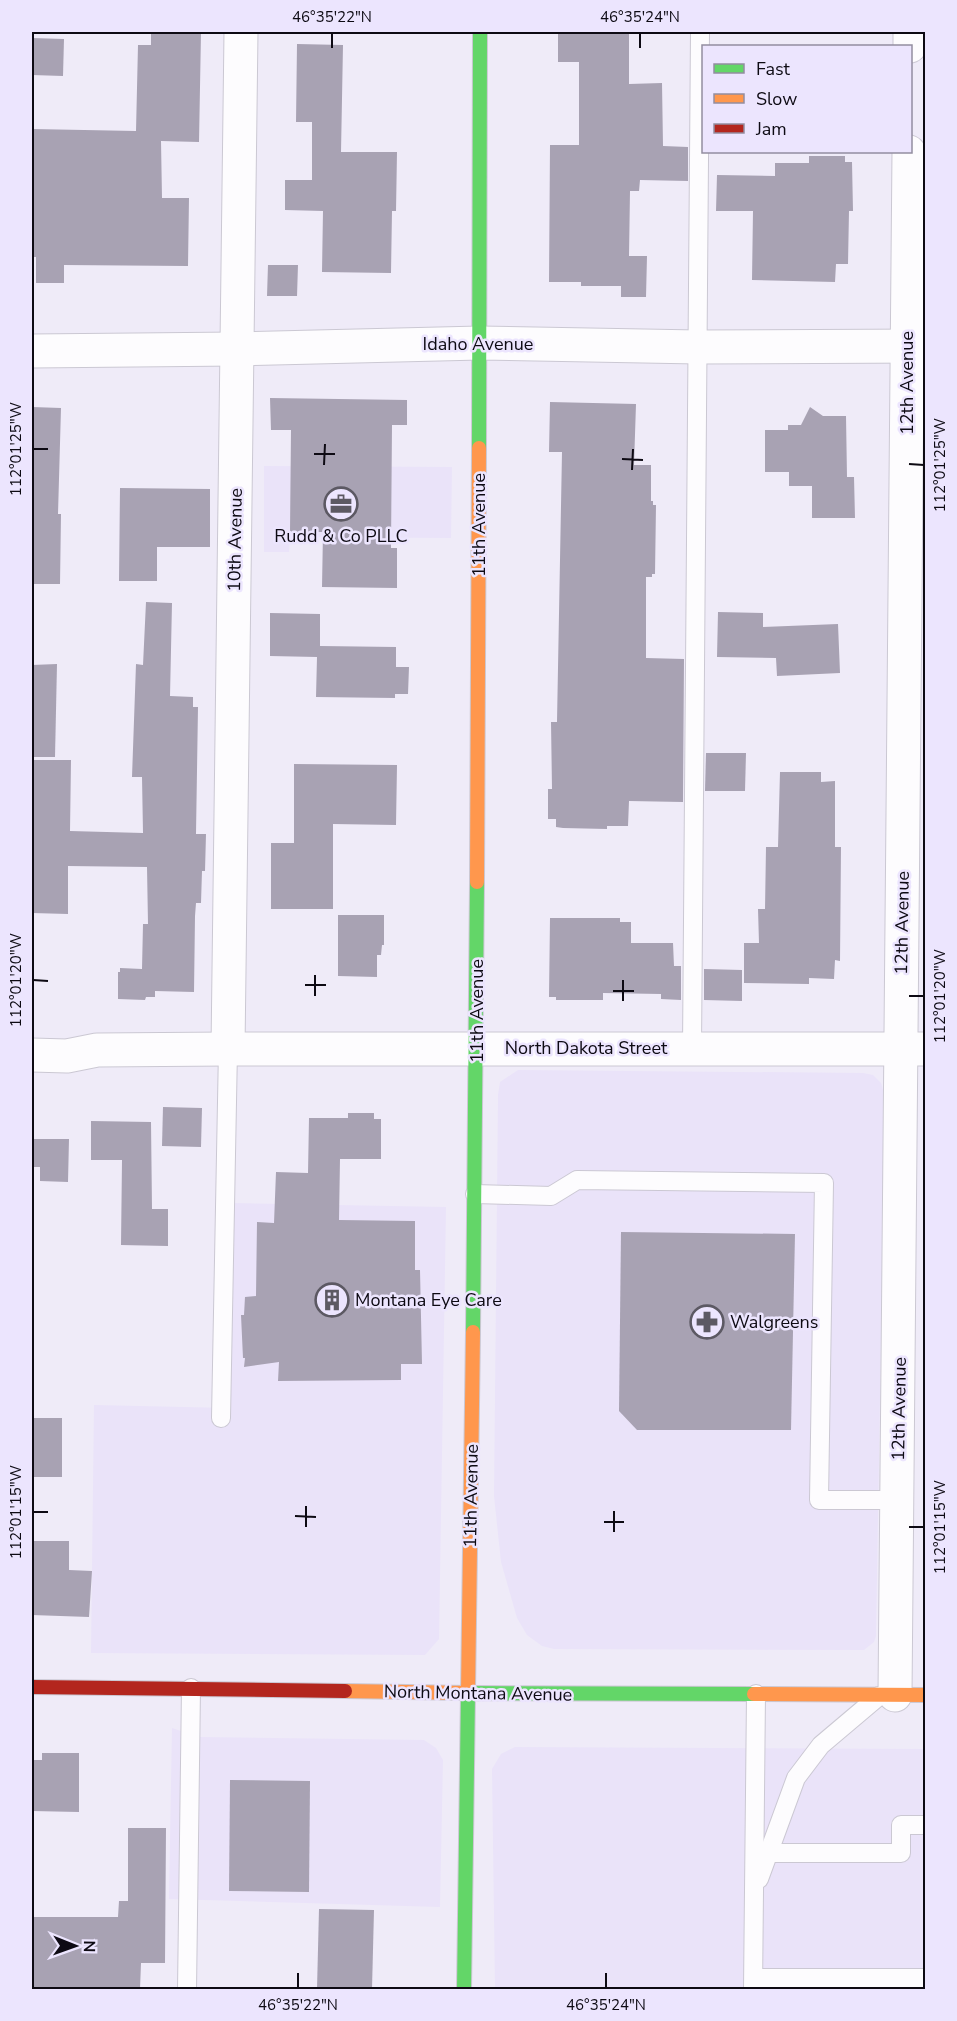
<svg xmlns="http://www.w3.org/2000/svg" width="957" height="2021" viewBox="0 0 957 2021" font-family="'Nunito Sans',sans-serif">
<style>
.built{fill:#eae3f9}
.building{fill:#a8a2b3}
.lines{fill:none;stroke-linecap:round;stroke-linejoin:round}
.lane-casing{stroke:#cbc8d3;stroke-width:20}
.street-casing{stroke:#cbc8d3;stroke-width:35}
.fast-casing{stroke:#cbc8d3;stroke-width:16}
.slow-casing{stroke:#cbc8d3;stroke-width:16}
.jam-casing{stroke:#cbc8d3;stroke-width:16}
.lane{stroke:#fdfcfe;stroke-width:18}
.street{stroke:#fdfcfe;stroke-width:33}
.fast{stroke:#63d668;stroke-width:14}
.slow{stroke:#ff974d;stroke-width:14}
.jam{stroke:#b3261e;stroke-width:14}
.ticks{fill:none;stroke:#0d0a13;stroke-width:2}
.labels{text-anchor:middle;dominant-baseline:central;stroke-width:5;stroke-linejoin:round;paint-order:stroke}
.street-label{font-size:18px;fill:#0d0a13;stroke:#ece5fe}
.poi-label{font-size:18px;fill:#0d0a13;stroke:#ece5fe;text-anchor:start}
.neatline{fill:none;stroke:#0d0a13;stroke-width:2}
.ticks-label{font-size:15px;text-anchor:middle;fill:#0d0a13}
</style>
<rect width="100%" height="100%" fill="#efebf8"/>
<g class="built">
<polygon points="264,466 452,467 451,538 290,537 289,552 264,552"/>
<polygon points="518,1070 863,1073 873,1075 881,1083 885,1096 876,1636 874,1642 864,1650 554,1649 542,1646 527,1635 517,1618 501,1562 494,1496 498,1095 500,1082"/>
<polygon points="232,1203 446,1207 439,1639 425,1655 91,1653 94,1405 229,1408"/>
<polygon points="172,1728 199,1737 424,1740 436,1748 443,1760 440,1907 169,1899"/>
<polygon points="515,1747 925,1749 925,1989 495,1989 492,1769 501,1754"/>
</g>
<g class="building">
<polygon points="151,32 201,32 199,142 161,141 162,198 189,198 188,266 64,265 64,283 36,283 36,257 32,257 32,129 136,131 138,45 151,45"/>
<polygon points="558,32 629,32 629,84 662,83 663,146 688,147 688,181 640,180 639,191 630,191 629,256 647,256 646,297 621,297 621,286 581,286 581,282 549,282 550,145 579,145 579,62 558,62"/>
<polygon points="32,38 64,39 63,76 32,75"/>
<polygon points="297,44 343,45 341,152 397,152 396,211 392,211 391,273 322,272 323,211 285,210 285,180 312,180 312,122 296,122"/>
<polygon points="809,156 845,156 845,162 852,162 853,211 849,211 848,264 836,264 835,282 752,280 753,211 716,211 717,175 775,176 775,163 809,163"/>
<polygon points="268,265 298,265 297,296 267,296"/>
<polygon points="270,398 407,400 407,425 392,425 391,548 397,548 397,588 322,587 323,532 290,532 291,430 271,430"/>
<polygon points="550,402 636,404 634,465 651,465 651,501 653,501 653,505 656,505 655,574 652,574 652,577 646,577 646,658 684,659 683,802 629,801 628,826 607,826 607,829 563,828 556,827 556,819 548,819 548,789 552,789 551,722 557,722 562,452 549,452"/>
<polygon points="32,407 61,408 58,514 61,514 60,584 32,584"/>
<polygon points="810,407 823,416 846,416 847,477 854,477 855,518 812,518 812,486 789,486 789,472 765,472 765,430 788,430 788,425 801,425"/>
<polygon points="120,488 210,489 210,547 157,547 157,581 119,581"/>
<polygon points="146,602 172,603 170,696 193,697 193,707 198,707 196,834 206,834 205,871 202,871 201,903 196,903 195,916 194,992 155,991 155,997 146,997 145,1000 118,999 118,972 120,972 120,968 142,969 143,924 148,924 147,867 68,866 68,914 32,913 32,760 71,760 70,831 143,833 142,777 132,777 136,664 143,665"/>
<polygon points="718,612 763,613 763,627 838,624 840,673 777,676 776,658 717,657"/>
<polygon points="270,613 320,614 320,646 396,647 396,667 409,667 408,694 395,694 395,698 316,697 317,657 270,656"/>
<polygon points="57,664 55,757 32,757 32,665"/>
<polygon points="706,753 746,753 745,791 705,791"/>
<polygon points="294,764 397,765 396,825 333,824 333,909 271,909 271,843 294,843"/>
<polygon points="780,772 821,772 821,782 835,781 835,847 841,847 840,961 835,960 834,979 809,978 809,984 744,983 744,943 759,943 758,909 765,909 766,847 778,847"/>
<polygon points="338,915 384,915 384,945 382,945 381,955 377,955 377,977 338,976"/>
<polygon points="550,918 620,918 620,922 631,922 631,943 673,943 674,966 681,966 681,1000 661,999 661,994 603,993 603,1000 556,1000 556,997 549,997"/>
<polygon points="704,969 742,970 742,1001 704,1000"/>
<polygon points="163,1107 202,1108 201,1147 162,1146"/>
<polygon points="348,1113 374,1113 374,1119 381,1119 381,1159 340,1159 339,1220 415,1221 415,1270 420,1270 422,1364 401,1364 401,1380 278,1381 279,1362 244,1367 245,1358 243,1358 241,1315 244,1315 245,1297 256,1296 257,1222 274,1223 276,1172 308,1173 309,1118 348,1118"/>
<polygon points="91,1121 151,1122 152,1209 168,1209 168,1246 121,1245 122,1160 91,1160"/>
<polygon points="32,1139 69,1139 68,1182 40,1181 40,1167 32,1167"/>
<polygon points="621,1232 795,1234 791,1430 637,1430 619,1411"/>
<rect x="32" y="1418" width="30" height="59"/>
<polygon points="32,1541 69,1541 69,1570 92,1571 89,1617 32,1615"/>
<polygon points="42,1753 79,1753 79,1812 32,1811 32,1760 42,1760"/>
<polygon points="230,1780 310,1781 309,1892 229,1891"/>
<polygon points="128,1828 166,1828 165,1963 141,1963 140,1989 32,1989 32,1917 118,1917 119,1901 128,1901"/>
<polygon points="319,1909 374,1910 372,1989 317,1989"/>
</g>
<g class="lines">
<defs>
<g id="lane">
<polyline points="692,1048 700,32"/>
<polyline points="475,1194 551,1196 577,1180 824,1183 819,1500 898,1500"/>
<polyline points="221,1418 228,1049"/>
<polyline points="760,1853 901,1853 901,1825 926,1825"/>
<polyline points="759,1879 796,1778 821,1745 879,1696"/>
<polyline points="754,1978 926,1978"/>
<polyline points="187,1990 191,1688"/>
<polyline points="753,1990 756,1694"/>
</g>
<g id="street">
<polyline points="910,46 910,32"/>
<polyline points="32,351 237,349 480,343 698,347 926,346"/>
<polyline points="228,1049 241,32"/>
<polyline points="32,1055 67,1056 97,1050 228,1049 926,1049"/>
<polyline points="895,1695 909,152"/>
</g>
<g id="fast">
<polyline points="479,448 480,32"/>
<polyline points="473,1332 477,882"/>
<polyline points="464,1990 468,1693 754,1694"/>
</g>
<g id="slow">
<polyline points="477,882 479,448"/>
<polyline points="345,1691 468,1693 473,1332"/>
<polyline points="754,1694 926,1695"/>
</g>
<polyline id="jam" points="32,1687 345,1691"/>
</defs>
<use href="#lane" class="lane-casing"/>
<use href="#street" class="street-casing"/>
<use href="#fast" class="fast-casing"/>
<use href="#slow" class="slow-casing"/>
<use href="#jam" class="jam-casing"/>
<use href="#lane" class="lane"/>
<use href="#street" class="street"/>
<use href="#fast" class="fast"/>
<use href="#slow" class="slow"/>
<use href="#jam" class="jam"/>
</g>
<path class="ticks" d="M332,48V33M640,48V33M33,449H48M314,454H335M622,459L643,460M909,464L924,465M324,465L325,444M632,470L633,449M33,980L48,981M305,985H326M613,991H634M315,996V975M909,996H924M623,1001V980M33,1512H48M295,1516L316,1517M604,1522H624M306,1527V1506M909,1527H924M614,1532V1511M298,1988V1973M606,1988V1973"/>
<defs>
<symbol id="office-ring" viewBox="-11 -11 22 22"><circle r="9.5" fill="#ece5fe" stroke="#5c5963" stroke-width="1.5"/><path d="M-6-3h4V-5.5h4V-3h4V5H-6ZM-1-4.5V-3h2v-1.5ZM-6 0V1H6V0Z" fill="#5c5963"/></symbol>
<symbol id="building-ring" viewBox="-11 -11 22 22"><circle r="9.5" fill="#ece5fe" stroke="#5c5963" stroke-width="1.5"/><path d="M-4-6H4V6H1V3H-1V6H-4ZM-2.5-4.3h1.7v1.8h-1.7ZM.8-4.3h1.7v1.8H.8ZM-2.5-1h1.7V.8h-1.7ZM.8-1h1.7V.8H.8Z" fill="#5c5963"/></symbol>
<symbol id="pharmacy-ring" viewBox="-11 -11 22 22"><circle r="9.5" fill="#ece5fe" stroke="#5c5963" stroke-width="1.5"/><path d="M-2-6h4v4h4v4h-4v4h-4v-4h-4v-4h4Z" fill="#5c5963"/></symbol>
</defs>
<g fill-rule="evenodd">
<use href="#office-ring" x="322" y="485" width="38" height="38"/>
<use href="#building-ring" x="313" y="1281" width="38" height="38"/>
<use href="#pharmacy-ring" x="688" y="1303" width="38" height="38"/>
</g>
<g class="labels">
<g class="street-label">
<text x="478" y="344">Idaho Avenue</text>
<text transform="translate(907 383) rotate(-90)">12th Avenue</text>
<text transform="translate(479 525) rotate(-90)">11th Avenue</text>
<text transform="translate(235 540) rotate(-89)">10th Avenue</text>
<text transform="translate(902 923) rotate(-89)">12th Avenue</text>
<text transform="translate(477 1011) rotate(-90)">11th Avenue</text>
<text x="586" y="1048">North Dakota Street</text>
<text transform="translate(899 1409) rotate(-89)">12th Avenue</text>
<text transform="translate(471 1496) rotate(-89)">11th Avenue</text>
<text transform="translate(478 1693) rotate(1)">North Montana Avenue</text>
</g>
<g class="poi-label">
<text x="341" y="536" text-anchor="middle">Rudd &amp; Co PLLC</text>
<text x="355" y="1300">Montana Eye Care</text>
<text x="730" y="1322">Walgreens</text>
</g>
</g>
<rect width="957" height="2021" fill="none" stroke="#ece5fe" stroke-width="66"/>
<rect x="702" y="45" width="210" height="108" fill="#ece5fe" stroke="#938da0" stroke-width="1.5"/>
<rect x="714" y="64" width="30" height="9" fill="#63d668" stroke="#938da0" stroke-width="1.5"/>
<text x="756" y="75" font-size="18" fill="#0d0a13">Fast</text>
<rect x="714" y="94" width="30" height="9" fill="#ff974d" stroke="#938da0" stroke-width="1.5"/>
<text x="756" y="105" font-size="18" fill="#0d0a13">Slow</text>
<rect x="714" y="124" width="30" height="9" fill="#b3261e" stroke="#938da0" stroke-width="1.5"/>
<text x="756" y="135" font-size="18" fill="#0d0a13">Jam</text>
<g transform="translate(75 1946) rotate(91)" stroke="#ece5fe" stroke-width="4.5" paint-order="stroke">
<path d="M0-4.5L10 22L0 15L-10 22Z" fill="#0d0a13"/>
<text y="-9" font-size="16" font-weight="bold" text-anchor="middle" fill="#0d0a13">N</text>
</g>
<rect x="33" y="33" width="891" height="1955" class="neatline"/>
<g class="ticks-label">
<text x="332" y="22">46°35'22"N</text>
<text x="640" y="22">46°35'24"N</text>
<text transform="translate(16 449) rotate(-90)" y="5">112°01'25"W</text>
<text transform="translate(940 465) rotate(-90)" y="5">112°01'25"W</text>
<text transform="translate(16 980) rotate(-90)" y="5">112°01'20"W</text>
<text transform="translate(940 996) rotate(-90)" y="5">112°01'20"W</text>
<text transform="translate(16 1512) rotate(-90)" y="5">112°01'15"W</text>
<text transform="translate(940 1527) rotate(-90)" y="5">112°01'15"W</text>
<text x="298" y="2010">46°35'22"N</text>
<text x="606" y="2010">46°35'24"N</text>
</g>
</svg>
